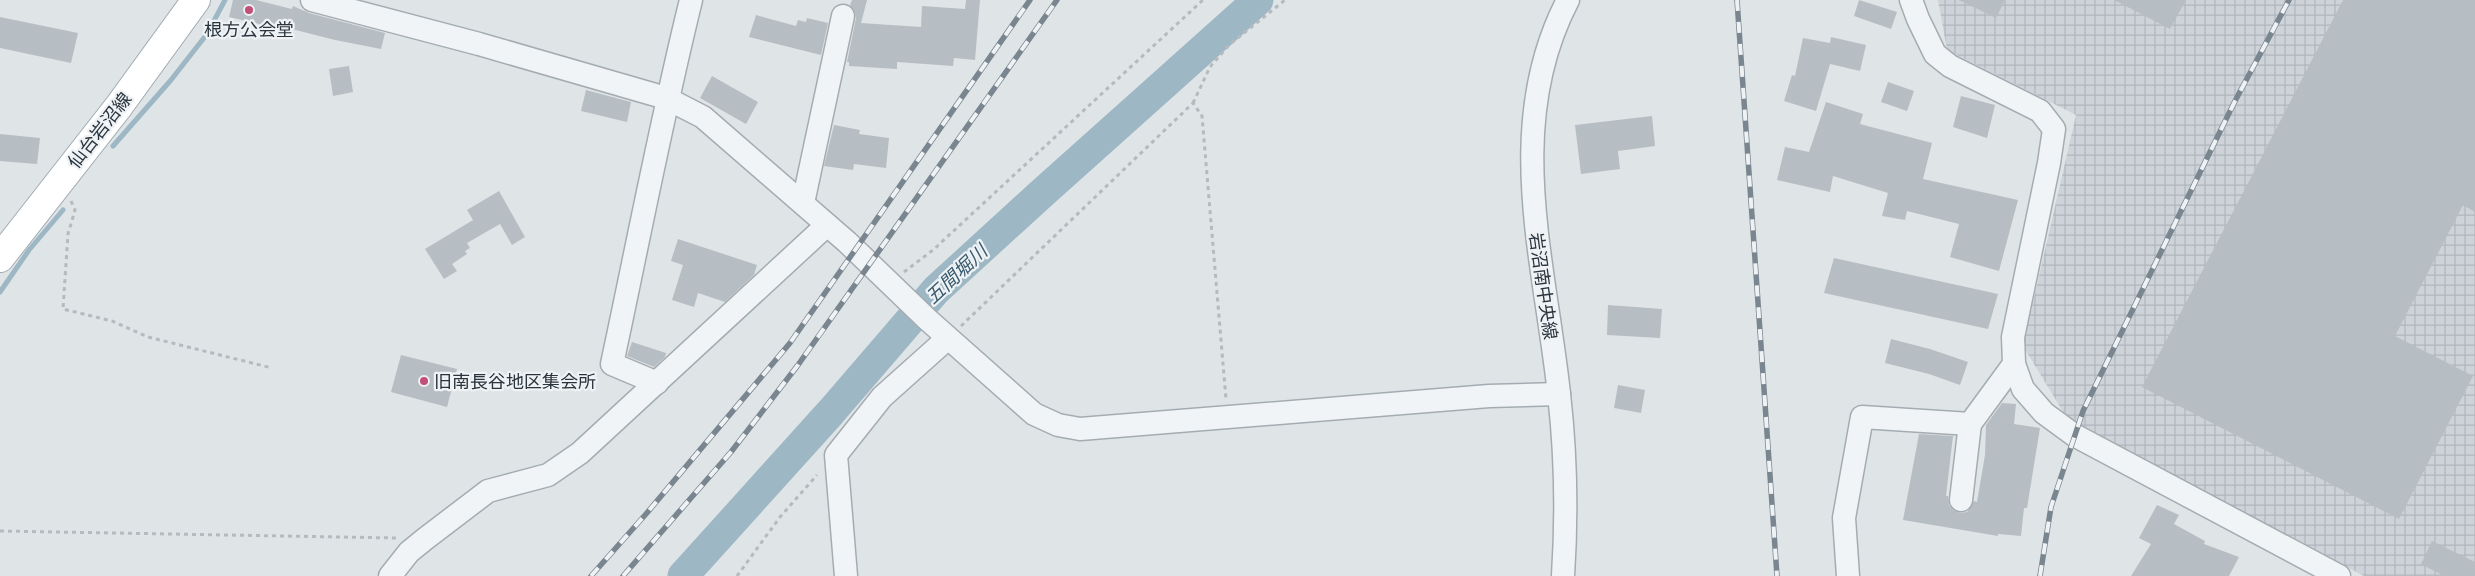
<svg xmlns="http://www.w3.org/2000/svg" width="2475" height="576" viewBox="0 0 2475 576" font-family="'Open Sans','Noto Sans JP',sans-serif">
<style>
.industrial{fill:url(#industrial-grid)}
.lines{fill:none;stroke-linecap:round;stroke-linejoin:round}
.stream{stroke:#9db8c4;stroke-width:5}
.river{stroke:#9db8c4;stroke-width:31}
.building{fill:#b7bec3}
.minor-casing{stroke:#a5acb1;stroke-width:25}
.major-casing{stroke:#a0aab2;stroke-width:30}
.path{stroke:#b5babe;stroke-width:3;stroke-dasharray:4 4;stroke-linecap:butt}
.minor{stroke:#f1f4f6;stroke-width:22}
.major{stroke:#fff;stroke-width:28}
.rail-casing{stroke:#7a868f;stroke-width:5.5}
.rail{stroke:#eef2f5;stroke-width:4;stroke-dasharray:11;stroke-linecap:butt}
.poi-dot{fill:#c14f77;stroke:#eef2f5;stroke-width:2}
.labels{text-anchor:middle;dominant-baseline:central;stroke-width:4.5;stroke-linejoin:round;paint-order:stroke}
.poi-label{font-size:18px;fill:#2a343d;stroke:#eef2f5}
.street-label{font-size:18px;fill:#2a343d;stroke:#eef2f5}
.water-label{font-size:19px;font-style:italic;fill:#385a6d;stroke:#eef2f5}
</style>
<defs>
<pattern id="industrial-grid" width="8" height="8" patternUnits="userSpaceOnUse" patternTransform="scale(1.25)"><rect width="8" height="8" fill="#cdd3d9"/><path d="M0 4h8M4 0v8" fill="none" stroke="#b0b6bb"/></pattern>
</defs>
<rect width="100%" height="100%" fill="#dfe4e7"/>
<polygon class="industrial" points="1938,0 2475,0 2475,576 2364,576 2068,420 2023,346 2076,115 1947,50"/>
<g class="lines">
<g class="stream">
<polyline points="113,146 171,80 207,34 225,0"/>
<polyline points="0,292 29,250 63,210"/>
</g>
<polyline class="river" points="683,576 831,412 936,290 1040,195 1258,0"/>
</g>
<g class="building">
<polygon points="233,0 256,0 292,9 293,6 309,13 385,33 381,49 335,40 264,22 264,25 229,17"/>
<polygon points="852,0 867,0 861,23 921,27 922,6 965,9 966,0 980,0 975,60 954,58 953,66 897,62 897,69 849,66 849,62 847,62 856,18 855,12 850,5"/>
<polygon points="1859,0 1897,12 1891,29 1854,16"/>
<polygon points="1959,0 2005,0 1996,18"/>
<polygon points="2114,0 2186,0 2170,29"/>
<polygon points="2343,0 2475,0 2475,212 2463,205 2395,336 2473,376 2399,519 2142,387"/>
<polygon points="756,15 796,26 798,20 806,22 807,18 828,23 821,55 749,37"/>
<polygon points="0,17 78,33 71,63 0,48"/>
<polygon points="1831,37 1866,45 1860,71 1830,64 1816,111 1784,101 1792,75 1795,76 1803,38 1830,43"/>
<polygon points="349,66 353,92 333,96 329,69"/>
<polygon points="712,76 758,102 746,124 700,98"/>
<polygon points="1888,82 1914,91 1907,111 1881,102"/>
<polygon points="586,90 631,102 627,122 581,111"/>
<polygon points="1961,96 1995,105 1987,138 1953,127"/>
<polygon points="1826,102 1863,114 1860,124 1932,143 1923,179 2018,200 1999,271 1950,257 1959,224 1907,211 1905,220 1882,216 1888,193 1833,176 1830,192 1777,180 1785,147 1809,152"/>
<polygon points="1652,116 1655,146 1618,151 1620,169 1581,174 1575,125"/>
<polygon points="834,125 860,130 859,134 889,138 886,168 854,164 853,170 824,166"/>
<polygon points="0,134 40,138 37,164 0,161"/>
<polygon points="499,191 525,237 512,245 500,224 467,243 470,248 465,251 467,254 452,264 457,271 444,279 425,249 473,220 467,210"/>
<polygon points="678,239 757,265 754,275 725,302 698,293 694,307 672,300 683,265 671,261"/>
<polygon points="1834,258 1998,294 1988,329 1824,293"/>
<polygon points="1608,305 1662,309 1660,338 1607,335"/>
<polygon points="1891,339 1930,349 1968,362 1960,385 1929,374 1885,363"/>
<polygon points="632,342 666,353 665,357 654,367 627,356"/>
<polygon points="401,355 457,369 447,407 391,392"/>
<polygon points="1618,385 1645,390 1641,413 1614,408"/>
<polygon points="2002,403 2016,404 2014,424 2040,428 2027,508 2024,508 2021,536 1998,534 1998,536 1903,520 1919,434 1953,436 1946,496 1948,496 1949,505 1953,510 1960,513 1967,512 1974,501 1977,502 1985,455 1986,425"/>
<polygon points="2157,505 2179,515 2174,524 2205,541 2204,544 2239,557 2229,576 2131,576 2151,544 2139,538"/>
<polygon points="2432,541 2475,562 2475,576 2444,576 2421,564"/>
</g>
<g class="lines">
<defs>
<g id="minor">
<polyline points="312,0 479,44 666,98 703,117 847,242 927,319 1034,414 1058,425 1080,429 1489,396 1559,394"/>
<polyline points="1911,0 1918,19 1935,54 1950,66 2040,111 2054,129 2049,163 2013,337 2014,364 2023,389 2044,413 2074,435 2339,576"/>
<polyline points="803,203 843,16"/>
<path d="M657,383L612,364C638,243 661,121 691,0"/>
<polyline points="1961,500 1970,424"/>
<polyline points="390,576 409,552 425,539 488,491 548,475 580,453 827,225"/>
<polyline points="846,576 836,455 882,397 948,338"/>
<path d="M1563,576C1567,515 1566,455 1559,394C1545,262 1502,126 1568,0"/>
<polyline points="1848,576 1844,518 1862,417 1970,424 2014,364"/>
</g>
<polyline id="major" points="0,258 119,106 196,0"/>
</defs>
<use href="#minor" class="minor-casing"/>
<use href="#major" class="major-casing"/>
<g class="path">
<polyline points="1193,103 1210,67 1229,45 1285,0"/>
<polyline points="71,201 75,210 68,234 63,309 112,321 148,337 272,368"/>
<polyline points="904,272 933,250 1203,0"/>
<polyline points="961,326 1193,103 1202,116 1226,399"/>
<polyline points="0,531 397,538"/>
<polyline points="737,576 780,517 817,475"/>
</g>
<use href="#minor" class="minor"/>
<use href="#major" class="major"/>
<defs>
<g id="rail">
<polyline points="1737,0 1777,576"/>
<polyline points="591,576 646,514 790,343 1030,0"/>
<polyline points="623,576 731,452 798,365 1057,0"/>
<polyline points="2040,576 2051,507 2083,411 2235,101 2289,0"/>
</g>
</defs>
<use href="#rail" class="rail-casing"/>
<use href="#rail" class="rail"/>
</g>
<g class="poi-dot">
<circle cx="249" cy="10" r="5"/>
<circle cx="424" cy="381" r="5"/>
</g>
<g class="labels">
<g class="poi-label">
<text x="249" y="29">根方公会堂</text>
<text x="434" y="381" text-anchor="start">旧南長谷地区集会所</text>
</g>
<g class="street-label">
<text transform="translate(99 130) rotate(-52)">仙台岩沼線</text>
<text transform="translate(1544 286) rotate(82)">岩沼南中央線</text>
</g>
<g class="water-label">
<text transform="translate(956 274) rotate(-43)">五間堀川</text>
</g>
</g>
</svg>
